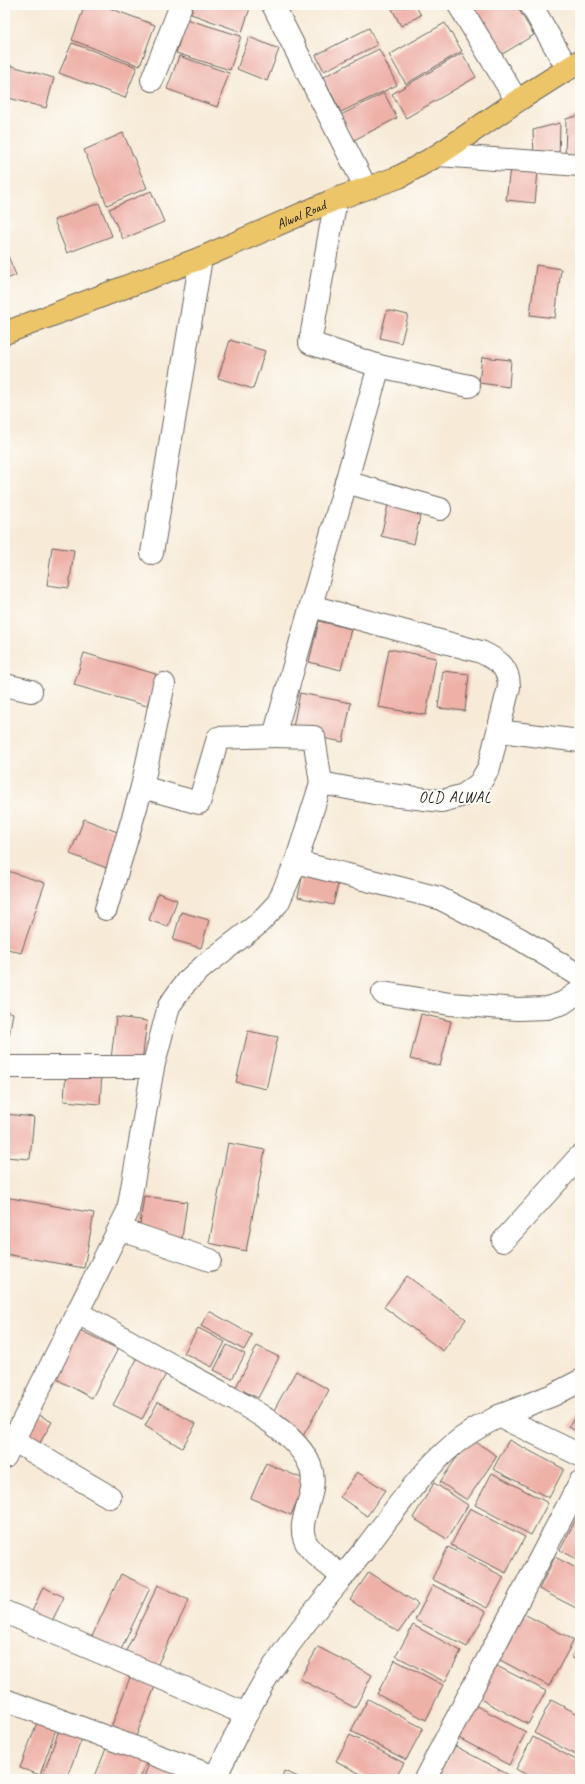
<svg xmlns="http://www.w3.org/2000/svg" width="585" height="1784" viewBox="0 0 585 1784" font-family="Caveat,sans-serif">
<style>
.building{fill:#eeb1a8}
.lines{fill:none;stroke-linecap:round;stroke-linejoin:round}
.minor-casing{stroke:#69645e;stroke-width:24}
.major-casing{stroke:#69645e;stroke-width:24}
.minor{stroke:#fff;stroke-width:22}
.major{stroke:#edc569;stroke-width:22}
.labels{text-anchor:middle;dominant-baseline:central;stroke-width:4;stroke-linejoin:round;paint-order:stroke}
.street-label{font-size:14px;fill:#1c1c1c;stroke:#fdfcf7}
.neighbourhood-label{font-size:15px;letter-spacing:1px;fill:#1c1c1c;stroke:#fdfcf7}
</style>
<rect width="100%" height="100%" fill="#fdfcf7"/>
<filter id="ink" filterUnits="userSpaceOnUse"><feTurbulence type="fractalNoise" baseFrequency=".025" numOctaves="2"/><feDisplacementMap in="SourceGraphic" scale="8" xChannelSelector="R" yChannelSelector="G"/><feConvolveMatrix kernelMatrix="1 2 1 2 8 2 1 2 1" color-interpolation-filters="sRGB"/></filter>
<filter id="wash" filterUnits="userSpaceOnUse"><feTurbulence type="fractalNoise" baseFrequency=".012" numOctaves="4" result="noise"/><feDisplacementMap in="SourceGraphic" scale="16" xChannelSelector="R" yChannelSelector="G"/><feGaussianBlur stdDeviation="0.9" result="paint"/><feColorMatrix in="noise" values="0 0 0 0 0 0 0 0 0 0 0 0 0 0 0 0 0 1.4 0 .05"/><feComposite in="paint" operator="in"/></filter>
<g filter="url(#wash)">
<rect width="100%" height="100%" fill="#f7ebd8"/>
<g id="blocks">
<g class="building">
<polygon points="85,5 101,5 155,25 140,66 72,40"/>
<polygon points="194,5 251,5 242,32 191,14"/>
<polygon points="390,5 415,5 421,15 401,26"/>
<polygon points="464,5 516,5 534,35 494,59"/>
<polygon points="186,19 241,36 230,70 176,53"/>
<polygon points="445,23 462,51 406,84 389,55"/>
<polygon points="369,28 377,45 324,71 316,55"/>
<polygon points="249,37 279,49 267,81 237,69"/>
<polygon points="72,43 137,67 125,98 59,73"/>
<polygon points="379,49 397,85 341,112 323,77"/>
<polygon points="462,53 476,77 406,118 392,94"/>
<polygon points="179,56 229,73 217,107 167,89"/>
<polygon points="5,64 54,78 46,108 5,97"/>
<polygon points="384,93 397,118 354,140 341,115"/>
<polygon points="580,115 580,160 565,160 566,119"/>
<polygon points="560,123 559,159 534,159 533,130"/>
<polygon points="123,133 147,188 107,205 84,150"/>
<polygon points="510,168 538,171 535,203 506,200"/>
<polygon points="151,191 164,222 123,239 109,209"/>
<polygon points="99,203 112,236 67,253 54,220"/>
<polygon points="5,249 16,275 5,280"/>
<polygon points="536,265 561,269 555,318 530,315"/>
<polygon points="387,310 408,315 401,343 380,338"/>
<polygon points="230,340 265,351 253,389 218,378"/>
<polygon points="482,357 511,360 509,387 479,383"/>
<polygon points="388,505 421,512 414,544 381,536"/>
<polygon points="52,547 74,550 69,588 47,585"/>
<polygon points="319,621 351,629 341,670 309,662"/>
<polygon points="389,649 436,658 426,715 378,707"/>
<polygon points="84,653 156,674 147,706 74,685"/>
<polygon points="443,671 469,674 465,711 438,708"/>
<polygon points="300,693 351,703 343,742 292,732"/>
<polygon points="84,819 125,835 112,870 70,854"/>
<polygon points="304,868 340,876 333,905 298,897"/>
<polygon points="8,871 45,883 21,953 5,948 5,881"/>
<polygon points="158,893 177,900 168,927 149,920"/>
<polygon points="181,912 209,920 201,948 173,940"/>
<polygon points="5,1011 13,1013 6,1053 5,1053"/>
<polygon points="421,1014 451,1021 440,1066 410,1059"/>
<polygon points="116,1017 147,1021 142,1062 111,1059"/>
<polygon points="248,1031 278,1037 266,1089 236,1082"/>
<polygon points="66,1069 102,1072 100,1104 64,1101"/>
<polygon points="5,1114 34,1117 30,1159 5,1157"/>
<polygon points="228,1143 265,1150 246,1251 209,1243"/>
<polygon points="144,1196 187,1202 182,1238 139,1232"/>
<polygon points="5,1197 94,1213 84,1268 5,1254"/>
<polygon points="407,1276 466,1319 443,1351 384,1307"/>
<polygon points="209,1311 252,1335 244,1350 201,1326"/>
<polygon points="76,1328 118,1349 92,1398 51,1376"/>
<polygon points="198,1328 225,1342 212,1367 184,1353"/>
<polygon points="227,1345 245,1354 232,1379 214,1370"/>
<polygon points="257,1346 279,1357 258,1398 236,1387"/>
<polygon points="138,1357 167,1372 142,1419 113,1405"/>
<polygon points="296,1371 329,1390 303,1436 270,1417"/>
<polygon points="158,1402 196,1424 182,1448 145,1426"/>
<polygon points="580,1407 580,1433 569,1427"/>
<polygon points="34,1412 52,1422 37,1448 19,1438"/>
<polygon points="470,1438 497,1456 467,1500 440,1482"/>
<polygon points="509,1440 564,1469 549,1498 493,1469"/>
<polygon points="266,1463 306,1480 291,1515 251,1498"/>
<polygon points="357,1472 385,1490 367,1516 340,1497"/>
<polygon points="492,1473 548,1503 531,1535 475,1505"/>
<polygon points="434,1483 468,1505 447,1539 413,1518"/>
<polygon points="470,1508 525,1537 506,1573 451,1545"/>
<polygon points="577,1517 580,1519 580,1561 560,1550"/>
<polygon points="448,1547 504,1577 487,1608 432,1579"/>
<polygon points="555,1557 580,1570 580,1610 539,1589"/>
<polygon points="369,1572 418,1604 399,1632 350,1600"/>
<polygon points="121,1574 150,1588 118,1656 89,1643"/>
<polygon points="158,1585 189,1600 155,1670 124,1655"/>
<polygon points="433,1585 486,1612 467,1647 415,1620"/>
<polygon points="43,1587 64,1597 50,1625 30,1616"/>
<polygon points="524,1614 574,1640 549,1686 500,1660"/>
<polygon points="413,1625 461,1651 445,1682 396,1656"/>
<polygon points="580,1640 580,1662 571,1657"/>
<polygon points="318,1647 372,1675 355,1708 300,1679"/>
<polygon points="395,1660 443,1685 426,1720 377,1694"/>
<polygon points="493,1664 546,1691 528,1724 476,1697"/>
<polygon points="132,1672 157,1681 135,1739 110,1730"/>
<polygon points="368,1699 423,1728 406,1760 351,1731"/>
<polygon points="551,1700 580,1715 580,1757 534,1733"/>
<polygon points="473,1704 526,1732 509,1765 455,1736"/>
<polygon points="38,1720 57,1726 40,1775 20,1768"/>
<polygon points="60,1727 83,1736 66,1779 46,1779 42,1778"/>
<polygon points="350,1735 404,1763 395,1779 370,1779 336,1761"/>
<polygon points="533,1737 580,1762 580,1771 576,1779 534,1779 516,1769"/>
<polygon points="107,1746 147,1761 140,1779 94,1779"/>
<polygon points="455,1746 509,1775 506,1779 443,1779 439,1777"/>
<polygon points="150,1761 187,1773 185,1779 143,1779"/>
<polygon points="284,1771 303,1779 281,1779"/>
</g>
</g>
</g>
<g filter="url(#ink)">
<use href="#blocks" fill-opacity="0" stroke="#69645e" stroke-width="1"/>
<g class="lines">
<defs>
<g id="minor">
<polyline points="273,5 366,188"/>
<polyline points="459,5 517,101"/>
<polyline points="531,5 568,69"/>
<polyline points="152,80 181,5"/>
<polyline points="438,155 580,165"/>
<polyline points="379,366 469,386"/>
<polyline points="346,482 440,509"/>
<polyline points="152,553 201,258"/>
<polyline points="5,685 31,691"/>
<polyline points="499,731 580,741"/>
<polyline points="321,783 314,737 274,736 379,366 310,343 336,199"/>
<polyline points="142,787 199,803 218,738 274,736"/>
<polyline points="296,862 439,898 520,939 580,976"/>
<polyline points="106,909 142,787 164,684"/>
<polyline points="383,993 450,1004 517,1009 547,1008 563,1003 580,991"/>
<polyline points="5,1067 153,1067"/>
<polyline points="119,1229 210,1260"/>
<polyline points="503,1241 580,1156"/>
<path d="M78,1313C115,1333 152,1354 189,1375C225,1395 289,1424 308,1461C325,1494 289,1521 309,1547C317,1558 333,1568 343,1577"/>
<polyline points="499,1416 553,1395 580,1381"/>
<polyline points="13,1440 110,1497"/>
<path d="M5,1457L128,1211L153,1067L169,1006L186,982L205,965L257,925L278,903L296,862L321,783L374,793L442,801L464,795L480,783L489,767L509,687C509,667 498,660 481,652L311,606"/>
<polyline points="5,1612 246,1714"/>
<polyline points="5,1700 221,1779"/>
<path d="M214,1779C232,1745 247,1709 267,1677C296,1631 332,1591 365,1549C393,1513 429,1459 468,1434C478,1427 489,1422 499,1416L580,1455"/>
<polyline points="425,1779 580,1482"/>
</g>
<g id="major">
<path id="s1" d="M5,333L201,258L336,199L399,177L438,155L517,101L580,61"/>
</g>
</defs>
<use href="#minor" class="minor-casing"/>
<use href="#major" class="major-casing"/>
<use href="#minor" class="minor"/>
<use href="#major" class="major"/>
</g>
</g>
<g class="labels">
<g class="street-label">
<text stroke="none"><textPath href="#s1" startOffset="319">Alwal Road</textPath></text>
</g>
<g class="neighbourhood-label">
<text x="455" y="797">OLD ALWAL</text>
</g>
</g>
<rect width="585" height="1784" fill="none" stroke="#fdfcf7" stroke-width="20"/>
</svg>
